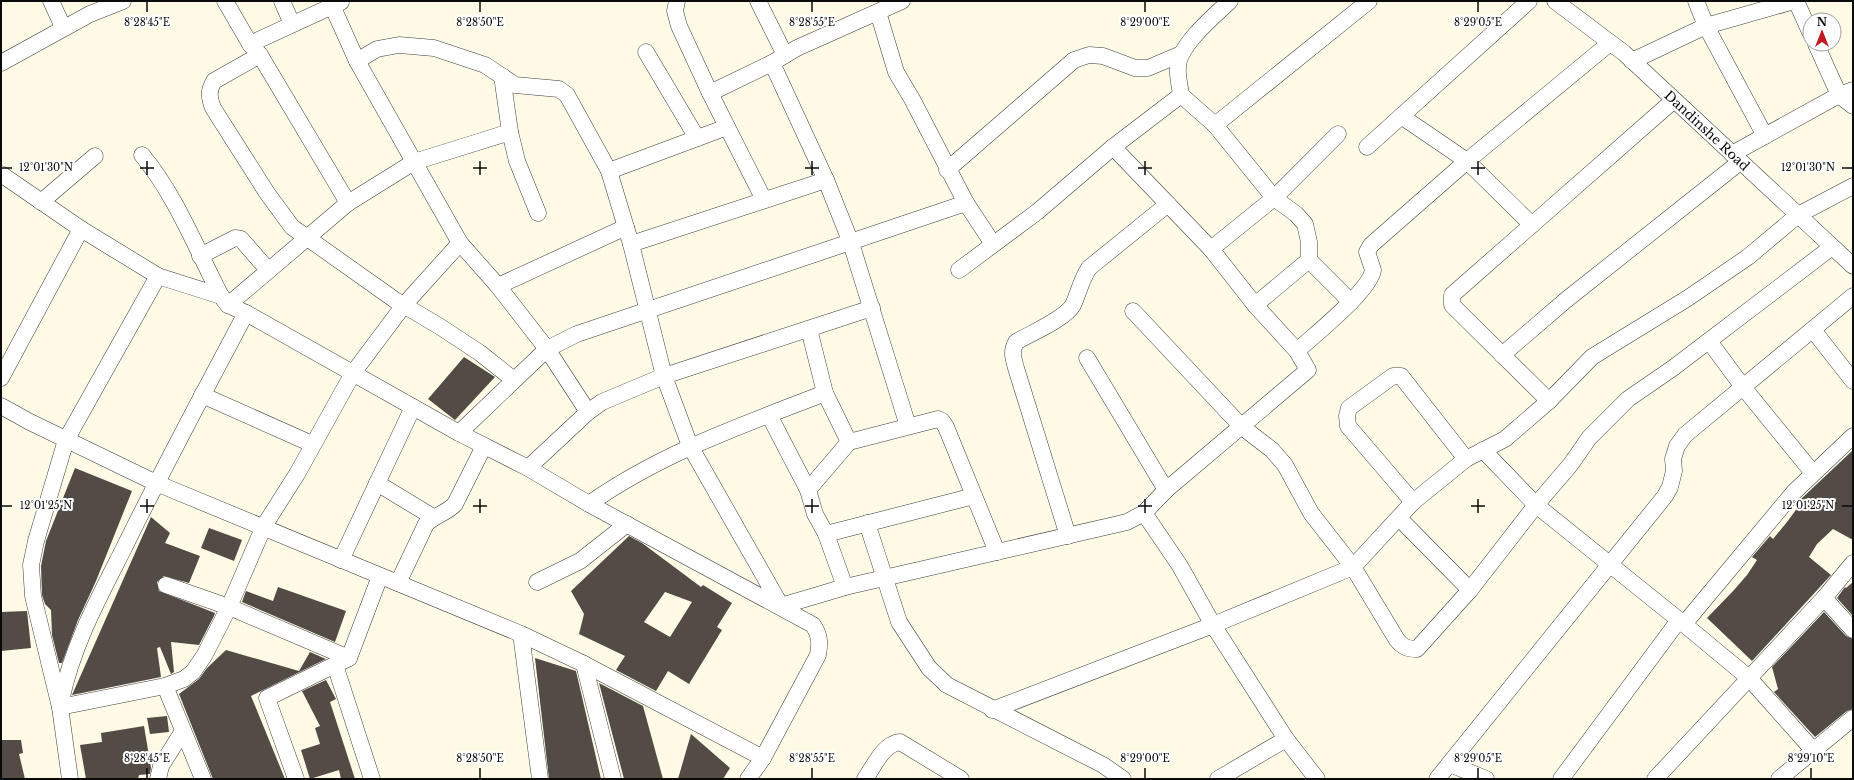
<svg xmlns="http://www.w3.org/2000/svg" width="1854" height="780" viewBox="0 0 1854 780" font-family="'Libre Baskerville',serif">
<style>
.building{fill:#534b45;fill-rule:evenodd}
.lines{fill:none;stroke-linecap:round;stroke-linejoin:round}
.minor-casing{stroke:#3d3d3d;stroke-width:17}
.minor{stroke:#fff;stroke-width:16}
.ticks{fill:none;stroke:#0a0a0a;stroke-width:1.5}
.labels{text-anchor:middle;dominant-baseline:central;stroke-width:4;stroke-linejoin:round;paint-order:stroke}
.street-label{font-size:13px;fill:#0a0a0a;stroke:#fff}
.ticks-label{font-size:10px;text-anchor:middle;fill:#0a0a0a;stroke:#fff;stroke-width:4;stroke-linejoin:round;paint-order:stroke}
</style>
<rect width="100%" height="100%" fill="#fffae6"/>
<g class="building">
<polygon points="464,357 495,377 455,420 428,399"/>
<polygon points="1853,450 1853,540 1833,529 1817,544 1809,557 1831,575 1752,661 1707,618 1734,590 1747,575 1757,560 1752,557 1770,536 1773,539 1787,522 1801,503 1799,501 1801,499"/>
<polygon points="75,468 132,491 96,581 78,620 62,663 59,663 52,635 51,610 45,604 42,595 41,566 46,541"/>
<polygon points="151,517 170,533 165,543 200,556 189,583 164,576 157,582 159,591 215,613 214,616 199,645 171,642 174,672 171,674 160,647 157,648 161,677 72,695"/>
<polygon points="209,528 242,540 234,561 201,548"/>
<path d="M629,536L642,543L701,587L703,585L732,603L717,627L722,630L689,684L668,671L656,691L616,670L625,656L579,634L584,614L571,591ZM665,592L692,602L670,637L644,622Z"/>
<polygon points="1853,582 1853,616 1837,598 1845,587 1846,588"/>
<polygon points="278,587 346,611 335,642 242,602 246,591 273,601"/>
<polygon points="27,611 31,648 1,651 1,612"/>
<polygon points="1824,612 1846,636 1853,639 1853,709 1847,711 1815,737 1774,692 1778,689 1772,667"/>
<polygon points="226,650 299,671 310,652 326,659 251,696 285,779 213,779 179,694 199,679 207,668"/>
<polygon points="535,658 576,671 601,779 549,779"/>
<polygon points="326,680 336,699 330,702 355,779 341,779 339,770 310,779 301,750 320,744 315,728 320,726 302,691"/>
<polygon points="599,683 643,706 663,779 624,779"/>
<polygon points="167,716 169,732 150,734 147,718"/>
<polygon points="144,726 151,768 150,774 139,775 138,779 86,779 80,745 102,742 101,733"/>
<polygon points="691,734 730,768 723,779 678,779"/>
<polygon points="1,740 21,740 23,753 19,754 25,779 1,779"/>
</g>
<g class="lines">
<defs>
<g id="minor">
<polyline points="51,1 63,27"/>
<polyline points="225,1 250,44 260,55 348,203"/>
<polyline points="282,1 292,24"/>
<polyline points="330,1 357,61 460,243 498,286 547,349 588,412"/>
<polyline points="677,1 675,11 679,26 710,93 764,200"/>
<polyline points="758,1 785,55"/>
<path id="s1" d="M1555,1L1624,53L1853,266"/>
<polyline points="1696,1 1706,26 1765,136"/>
<polyline points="1796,1 1810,32"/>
<polyline points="878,12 896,72 912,99 966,203"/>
<polyline points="250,44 341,2"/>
<polyline points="1816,44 1839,95 1853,106"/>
<polyline points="646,52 697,138"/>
<path d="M260,55L214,81C208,91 209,97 213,108L267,193L292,227L395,300L439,326L480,353L514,380"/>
<polyline points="357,61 377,49 399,45 434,48 485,65 515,85 559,89 567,95 609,171 631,244 664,376 690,446 781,606 845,587 1127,522 1144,513 1166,490 1308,370 1297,351 1255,305 1211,249 1113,147"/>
<polyline points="1632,61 1706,26 1794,1"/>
<polyline points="1,63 90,14 123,1"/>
<polyline points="772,63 826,180 851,243 908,426"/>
<polyline points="502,76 510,132 517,161 538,213"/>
<polyline points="710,93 772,63 797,48 902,1"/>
<path d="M1181,95C1180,86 1177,76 1178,67C1178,46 1215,15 1230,1"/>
<polyline points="1401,116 1467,161 1532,225"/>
<polyline points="1215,125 1274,198 1296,214 1305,224 1309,242 1309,260 1351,302"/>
<polyline points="1367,147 1529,1"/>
<polyline points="1732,154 1839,95 1853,90"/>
<path d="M142,155C175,194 197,250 221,296"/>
<polyline points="947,170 1074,60 1089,55 1103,56 1135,68 1148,68 1181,54"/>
<polyline points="609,171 727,127"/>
<path d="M1,174L81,229L158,276L221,296L228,305L246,313L459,433L528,468L589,504L813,625C820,635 820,643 818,655L763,758"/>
<polyline points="41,202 95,156"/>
<polyline points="631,244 826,180"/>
<polyline points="1211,249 1274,198 1338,134"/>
<polyline points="200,256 235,238 241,239 268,270"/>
<polyline points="959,270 1037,212 1113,147 1181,95 1215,125 1369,1"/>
<polyline points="498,286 626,227"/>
<polyline points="228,305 348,203 414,162 510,132"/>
<polyline points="1255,305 1309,260"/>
<path d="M1133,311L1241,426L1272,450L1285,465L1311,513L1353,567L1397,640C1403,647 1407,649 1417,649L1470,590L1536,505L1571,464L1589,438L1628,399L1673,368L1832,247"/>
<polyline points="809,329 825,393"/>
<polyline points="1813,330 1853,381"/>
<polyline points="1709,341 1743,387 1813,473"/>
<path d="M1297,351C1314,335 1370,291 1373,270L1367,252L1371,245L1467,161L1610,43"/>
<polyline points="1502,355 1566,300 1740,162"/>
<polyline points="1087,358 1166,490"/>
<polyline points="1,378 81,229"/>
<polyline points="202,395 312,444"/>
<polyline points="1549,401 1452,305 1452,295 1674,100"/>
<polyline points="1,406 30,422 156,483 521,634 584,664 763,758 748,779"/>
<polyline points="769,415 808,490 815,514 826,534 845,587"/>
<polyline points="459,433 547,349 577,334 966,203 993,244"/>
<polyline points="1483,450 1536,505 1679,620 1749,678 1813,750"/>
<polyline points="528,468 588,412 602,402 664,376 872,308"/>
<polyline points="377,483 433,517"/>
<polyline points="808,490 849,442 938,419 942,421 946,427 997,552"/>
<polyline points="1413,502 1348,426 1347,416 1349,408 1393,376 1401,376 1466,459"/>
<path d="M589,504C661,453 743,425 825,393L849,442"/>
<polyline points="1144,513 1180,566 1213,625 1286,739 1317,779"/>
<polyline points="1399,518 1470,590"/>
<polyline points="867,523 899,622 929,668 947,685 1103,765 1123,779"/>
<polyline points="826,534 974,496"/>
<path d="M1068,536L1016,368C1013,357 1011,352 1016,342C1031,333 1065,319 1073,305C1079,292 1081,280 1089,268L1168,204"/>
<polyline points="341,560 413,407"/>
<polyline points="537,582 580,561 627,524"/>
<path d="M398,583L426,524C435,515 447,513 455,504L484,446"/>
<polyline points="166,585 229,607 349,658"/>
<polyline points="1824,598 1853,630"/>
<polyline points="1684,624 1794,492 1853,436"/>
<polyline points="521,634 540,779"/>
<polyline points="584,664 613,779"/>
<polyline points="335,665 372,779"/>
<polyline points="165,686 203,779"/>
<path d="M61,701C72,647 98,599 123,550C162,470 204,392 246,313"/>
<polyline points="60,707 165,686 184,679 193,672 204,656 229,607 264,526 297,474 353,373 404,305 460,243"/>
<polyline points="992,710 1213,625 1353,567 1413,502 1466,459 1505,439 1549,401 1592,357 1688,298 1748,257 1798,215 1853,186"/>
<polyline points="1450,764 1486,779"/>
<polyline points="70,779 60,707 33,596 31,565 36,541 66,440 158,276"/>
<polyline points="158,779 161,766 183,731"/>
<polyline points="296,779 267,698 349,658 380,576"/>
<path d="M865,779C874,766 883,744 900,742L961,779"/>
<polyline points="1218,779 1286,739"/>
<polyline points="1437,779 1665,496 1670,487 1674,471 1673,459 1677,446 1685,435 1853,296"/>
<polyline points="1561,779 1679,620"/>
<polyline points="1655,779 1824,598 1853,563"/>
<polyline points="1779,779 1853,718"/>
</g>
</defs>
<use href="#minor" class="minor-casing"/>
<use href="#minor" class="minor"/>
</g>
<path class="ticks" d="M147,2V12M480,2V12M812,2V12M1145,2V12M1478,2V12M147,161V175M480,161V175M812,161V175M1145,161V175M1478,161V175M2,168H12M140,168H154M473,168H487M805,168H819M1138,168H1152M1471,168H1485M1842,168H1852M147,499V513M480,499V513M812,499V513M1145,499V513M1478,499V513M2,506H12M140,506H154M473,506H487M805,506H819M1138,506H1152M1471,506H1485M1842,506H1852M147,768V778M480,768V778M812,768V778M1145,768V778M1478,768V778M1811,768V778"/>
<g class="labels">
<g class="street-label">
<text stroke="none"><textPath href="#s1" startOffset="200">Dandinshe Road</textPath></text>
</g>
</g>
<g class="ticks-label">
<text x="147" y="26">8°28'45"E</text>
<text x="480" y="26">8°28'50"E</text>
<text x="812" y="26">8°28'55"E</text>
<text x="1145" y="26">8°29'00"E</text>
<text x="1478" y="26">8°29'05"E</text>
<text x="46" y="171">12°01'30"N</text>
<text x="1808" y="171">12°01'30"N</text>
<text x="46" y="509">12°01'25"N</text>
<text x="1808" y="509">12°01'25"N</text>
<text x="147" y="762">8°28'45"E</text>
<text x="480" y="762">8°28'50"E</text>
<text x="812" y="762">8°28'55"E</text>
<text x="1145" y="762">8°29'00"E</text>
<text x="1478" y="762">8°29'05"E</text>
<text x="1811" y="762">8°29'10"E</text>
</g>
<rect width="1854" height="780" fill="none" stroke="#0a0a0a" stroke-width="4"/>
<g transform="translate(1822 32)"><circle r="19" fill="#ffffff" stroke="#9d9d9d"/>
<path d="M0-3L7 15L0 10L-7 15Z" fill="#c11a22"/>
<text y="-6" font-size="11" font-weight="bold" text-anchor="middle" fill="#0a0a0a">N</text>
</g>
</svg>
